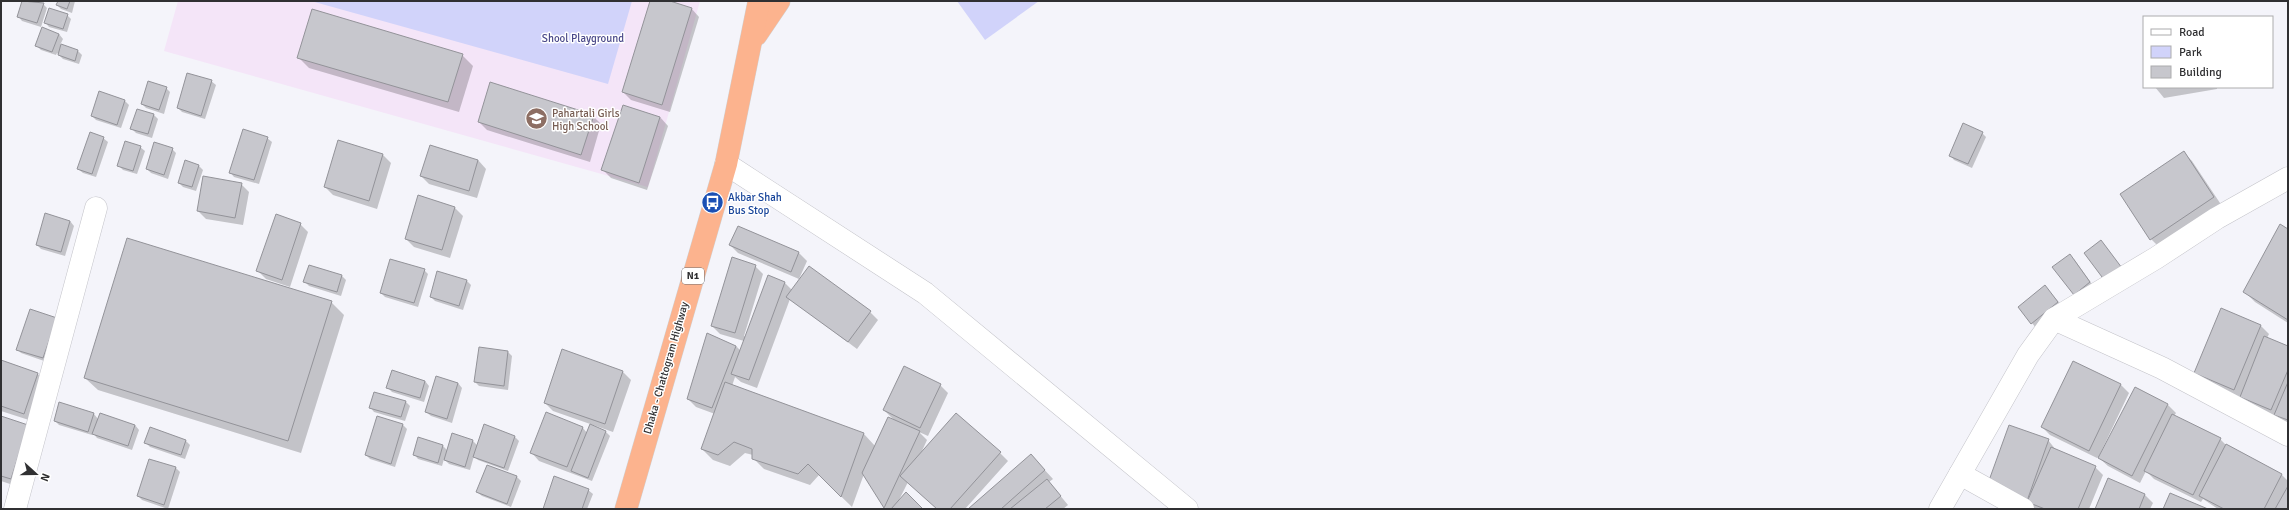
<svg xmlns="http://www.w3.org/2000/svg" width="2289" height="510" viewBox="0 0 2289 510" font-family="Signika,sans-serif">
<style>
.education{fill:#f4e5f8}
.green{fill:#d1d3fa}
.shadow{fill:#0003}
.building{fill:#c7c7cd;stroke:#939399}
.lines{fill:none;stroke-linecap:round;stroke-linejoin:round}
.minor-casing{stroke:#c3c3c9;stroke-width:23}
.highway-casing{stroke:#d1d1d2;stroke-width:23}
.minor{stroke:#fff;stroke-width:22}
.highway{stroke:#fcb38e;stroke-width:22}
.labels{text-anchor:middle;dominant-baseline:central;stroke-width:3;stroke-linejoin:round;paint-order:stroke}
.shield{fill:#fff;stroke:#6e6e70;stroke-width:1}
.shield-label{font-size:10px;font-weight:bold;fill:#303032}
.park-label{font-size:11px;fill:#4a4989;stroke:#fff}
.education-label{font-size:11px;fill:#785e54;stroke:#fff;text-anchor:start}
.transit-label{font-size:11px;fill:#164399;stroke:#fff;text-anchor:start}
.street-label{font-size:11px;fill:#303032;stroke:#fff}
</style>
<rect width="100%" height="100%" fill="#f4f4fa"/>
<polygon class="education" points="178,1 700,1 648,187 164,51"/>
<g class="green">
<polygon points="311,1 632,1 608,84"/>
<polygon points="957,1 1039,1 985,40"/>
</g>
<g class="shadow">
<polygon points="23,1 33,1 43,4 47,8 41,27 22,21 18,16"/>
<polygon points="59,1 75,1 72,13 61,9 57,5"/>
<polygon points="651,1 666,1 691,8 699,17 670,112 631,100 623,92"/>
<polygon points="67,15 71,19 67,32 49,27 45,22"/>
<polygon points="59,34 63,39 60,45 78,51 82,55 79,64 63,59 57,53 56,55 41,50 36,45"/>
<polygon points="462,55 473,66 459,112 309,68 298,57"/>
<polygon points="211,81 216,85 205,119 182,112 178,108"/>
<polygon points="2155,87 2217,87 2217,89 2164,98"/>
<polygon points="166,88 170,92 164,114 146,108 142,104"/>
<polygon points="100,93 125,101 129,105 121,128 96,120 92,116"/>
<polygon points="138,111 154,115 158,119 152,138 136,133 132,129"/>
<polygon points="593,116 601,124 590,162 487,130 479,122"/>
<polygon points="660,117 668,126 647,190 611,178 603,170"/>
<polygon points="1982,133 1986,137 1972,168 1954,160 1950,155"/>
<polygon points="103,138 108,142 96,177 83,173 78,169"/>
<polygon points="267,138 272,142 259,184 234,177 230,172"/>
<polygon points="339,142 383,155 391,163 377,209 333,195 325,187"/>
<polygon points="140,147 145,151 137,174 123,170 119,166"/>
<polygon points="172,149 176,153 168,179 151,173 147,169"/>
<polygon points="2184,153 2192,161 2222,206 2159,247 2151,239"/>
<polygon points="478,160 486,169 477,198 429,184 421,176"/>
<polygon points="198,165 203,170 196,191 183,187 179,183"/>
<polygon points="241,184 249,192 243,225 206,219 198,211"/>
<polygon points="419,197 455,208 463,216 450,258 414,247 406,239"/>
<polygon points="70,221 74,226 65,256 41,249 37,245"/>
<polygon points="300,224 308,232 290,287 266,279 258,271"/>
<polygon points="738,227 799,253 807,261 799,279 738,253 730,245"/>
<polygon points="2288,230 2288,323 2255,302 2244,291"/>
<polygon points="2074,259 2094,287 2074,294"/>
<polygon points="310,266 342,276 346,280 341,296 309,286 305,282"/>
<polygon points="755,266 763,274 744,336 746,337 768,276 785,283 792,290 870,312 878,320 857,349 790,299 757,388 741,382 735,377 732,386 864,434 875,446 895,421 884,410 940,385 948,393 928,436 919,432 927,440 922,451 1000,453 1008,461 965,509 938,509 908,482 899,500 922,509 886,509 864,474 852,507 819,475 810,485 764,469 753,458 753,455 745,453 730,466 713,460 702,449 715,414 696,407 688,399 736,346 741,351 744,341 720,334 712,326"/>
<polygon points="424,270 428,274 418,307 385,297 381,293"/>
<polygon points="467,281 471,285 463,310 435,301 431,297"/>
<polygon points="2049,291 2062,306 2036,328 2020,308"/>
<polygon points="331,302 344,315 301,453 98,390 85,378"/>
<polygon points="56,319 47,362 21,353 17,349"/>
<polygon points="2261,326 2269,334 2267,338 2288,347 2288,425 2278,417 2249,405 2241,397 2203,381 2195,372"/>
<polygon points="480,348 508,352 512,356 508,390 479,386 475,382"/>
<polygon points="563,350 623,372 631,380 613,432 553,411 545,403"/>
<polygon points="1,361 37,373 45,382 32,421 1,411"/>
<polygon points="2073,362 2121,385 2129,393 2099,456 2100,457 2168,405 2176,413 2174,416 2220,439 2228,447 2282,475 2288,481 2288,509 2218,509 2203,499 2201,502 2154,479 2146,471 2140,483 2108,466 2098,457 2097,458 2050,435 2042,427"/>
<polygon points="393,371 425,381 429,386 424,402 392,392 388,388"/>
<polygon points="437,377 458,383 462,388 452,423 431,416 426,412"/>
<polygon points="406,402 410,406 405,421 374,412 370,407"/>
<polygon points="94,414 98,419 135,425 139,430 132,450 97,438 93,433 92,435 59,425 55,421"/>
<polygon points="1,417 28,426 19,487 1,481"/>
<polygon points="378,418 403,425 407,429 395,467 370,459 366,455"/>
<polygon points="590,426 606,432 610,436 592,481 539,461 531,452 583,428 587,433"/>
<polygon points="515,437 519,441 508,471 478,460 474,456 470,470 449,464 444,459 442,466 418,459 414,454 419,438 443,446 448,451 473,441 478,446"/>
<polygon points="2048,440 2056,450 2095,467 2103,475 2089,509 2036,509 1996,494"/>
<polygon points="186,441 190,445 185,459 150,447 146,443"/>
<polygon points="1031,455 1053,479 1049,482 1068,505 1063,509 969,509"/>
<polygon points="150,460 176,468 180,472 168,509 142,500 138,496"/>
<polygon points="487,466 517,477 521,481 511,507 482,496 477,492"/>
<polygon points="588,490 593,494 587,509 545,509"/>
<polygon points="2145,495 2153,503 2150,509 2096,509"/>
</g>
<g class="building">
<polygon points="22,1 44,3 37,23 17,17"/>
<polygon points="58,1 70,1 67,9 56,5"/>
<polygon points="650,1 670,1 692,8 662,105 622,92"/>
<polygon points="49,8 68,14 63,29 44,23"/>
<polygon points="312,9 463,54 448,102 297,58"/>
<polygon points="42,27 59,34 52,52 35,46"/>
<polygon points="61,44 78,50 75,61 58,55"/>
<polygon points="187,73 212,80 201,116 177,108"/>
<polygon points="148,81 167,87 159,110 141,104"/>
<polygon points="490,82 594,115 581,155 478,122"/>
<polygon points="99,91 125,100 117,125 91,116"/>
<polygon points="623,105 660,117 639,183 601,170"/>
<polygon points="137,109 154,114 148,134 130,129"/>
<polygon points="1963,123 1983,132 1968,164 1949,156"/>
<polygon points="243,129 268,137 254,180 229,173"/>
<polygon points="90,132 104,137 92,174 77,169"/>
<polygon points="338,140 383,154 369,201 324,187"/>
<polygon points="125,141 141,146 133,171 117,166"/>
<polygon points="154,142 173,148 164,175 146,169"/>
<polygon points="430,145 478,160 469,191 420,176"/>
<polygon points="2184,151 2214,197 2150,240 2120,194"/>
<polygon points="185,160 199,165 192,187 178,183"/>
<polygon points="203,176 242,183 235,218 197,211"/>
<polygon points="418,195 455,207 442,250 405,239"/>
<polygon points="45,213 70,221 61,252 36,245"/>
<polygon points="276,214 301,223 282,280 256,271"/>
<polygon points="2280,224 2288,229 2288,320 2243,292"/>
<polygon points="738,226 799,252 791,272 729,245"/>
<polygon points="127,238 332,301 288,441 84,378"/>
<polygon points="2101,240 2122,268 2105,281 2084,253"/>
<polygon points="2070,254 2090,282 2074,295 2052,267"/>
<polygon points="732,257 756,265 735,333 711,326"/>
<polygon points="390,259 425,269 414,303 380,293"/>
<polygon points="309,265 342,275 337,292 303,282"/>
<polygon points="809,266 871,311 848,342 786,297"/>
<polygon points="437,271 467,280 459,306 430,297"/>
<polygon points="768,275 785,282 749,380 731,374"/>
<polygon points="2045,285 2058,302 2031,324 2018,307"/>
<polygon points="2221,308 2261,325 2234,390 2194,373"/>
<polygon points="30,309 57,318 43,358 16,350"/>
<polygon points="707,333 736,346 712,408 687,399"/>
<polygon points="2264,336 2288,346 2288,370 2271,410 2240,397"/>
<polygon points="479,347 508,351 504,386 474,382"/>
<polygon points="562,349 623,371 605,424 544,403"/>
<polygon points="1,360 38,373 24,414 1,406"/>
<polygon points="2073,361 2121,384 2089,451 2041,427"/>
<polygon points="904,366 941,384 920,428 883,410"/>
<polygon points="392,370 425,381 420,398 386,388"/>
<polygon points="436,376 458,383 447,419 425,412"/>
<polygon points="725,382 864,433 841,497 808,464 798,474 752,459 752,449 734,442 718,455 701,449"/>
<polygon points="2288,382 2288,420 2274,415"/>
<polygon points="2135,387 2168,404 2132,476 2098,458"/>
<polygon points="374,392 406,401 401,417 369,408"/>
<polygon points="59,402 94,413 88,432 54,421"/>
<polygon points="546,412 583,427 567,467 530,453"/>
<polygon points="100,413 135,425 128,446 92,434"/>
<polygon points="956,413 1001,452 950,509 937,509 900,476"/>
<polygon points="2172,414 2221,438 2193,495 2144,471"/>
<polygon points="1,416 28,425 11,479 1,476"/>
<polygon points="377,416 403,424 391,464 365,455"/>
<polygon points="888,417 920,431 884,508 862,473"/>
<polygon points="484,424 515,436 504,468 473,457"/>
<polygon points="590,424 606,431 588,478 571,471"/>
<polygon points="2009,425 2049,439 2027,501 1987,486"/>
<polygon points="150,427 186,440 181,455 144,443"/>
<polygon points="452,433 473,440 465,467 444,460"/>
<polygon points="418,437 443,445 438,463 413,455"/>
<polygon points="2226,444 2282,474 2264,509 2224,509 2199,496"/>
<polygon points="2051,447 2096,466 2078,509 2045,509 2027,502"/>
<polygon points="1031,454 1045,470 1001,509 968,509"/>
<polygon points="149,459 176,467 164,505 137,496"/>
<polygon points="487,465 517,476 507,504 476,492"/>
<polygon points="554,476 589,489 582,509 543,509"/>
<polygon points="2108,478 2145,494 2139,509 2095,509"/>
<polygon points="1047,479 1061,496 1045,509 1010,509"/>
<polygon points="2288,486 2288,509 2275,509"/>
<polygon points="906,492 923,509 891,509"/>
<polygon points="2170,493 2208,509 2163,509"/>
</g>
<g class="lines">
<defs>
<g id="minor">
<polyline points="726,164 925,293 1187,509"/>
<polyline points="2054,319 2162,368 2288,435"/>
<polyline points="1960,474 2023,509"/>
<polyline points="15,509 96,208"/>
<polyline points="1940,509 2028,355 2054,319 2156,258 2217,218 2288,178"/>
</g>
<g id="highway">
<polyline points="756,35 779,1"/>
<polyline points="626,509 726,164 759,1"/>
</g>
</defs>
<use href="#minor" class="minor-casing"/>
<use href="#highway" class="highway-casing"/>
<use href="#minor" class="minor"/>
<use href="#highway" class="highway"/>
</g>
<defs>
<symbol id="school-disc" viewBox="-11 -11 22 22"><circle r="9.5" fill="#8d6e63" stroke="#fff"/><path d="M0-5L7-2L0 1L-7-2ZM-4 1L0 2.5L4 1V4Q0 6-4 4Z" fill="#fff"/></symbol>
<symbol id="bus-disc" viewBox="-11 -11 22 22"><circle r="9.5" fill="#1a4fb4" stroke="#fff"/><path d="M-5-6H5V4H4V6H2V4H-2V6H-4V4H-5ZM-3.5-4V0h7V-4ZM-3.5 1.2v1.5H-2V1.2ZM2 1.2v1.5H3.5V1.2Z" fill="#fff"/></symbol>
</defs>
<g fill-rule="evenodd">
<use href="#school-disc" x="524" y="106" width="25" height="25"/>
<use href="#bus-disc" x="700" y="190" width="25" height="25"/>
</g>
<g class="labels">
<rect class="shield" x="682" y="268" width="22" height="16" rx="3"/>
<g class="shield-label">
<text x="693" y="276">N1</text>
</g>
<g class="park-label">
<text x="583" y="38">Shool Playground</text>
</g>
<g class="education-label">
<text x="552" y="113">Pahartali Girls<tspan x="552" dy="13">High School</tspan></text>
</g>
<g class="transit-label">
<text x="728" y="197">Akbar Shah<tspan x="728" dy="13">Bus Stop</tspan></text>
</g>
<g class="street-label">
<text transform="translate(666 368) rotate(-74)">Dhaka - Chattogram Highway</text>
</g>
</g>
<rect width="2289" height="510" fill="none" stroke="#303032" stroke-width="4"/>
<rect x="2143" y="16" width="130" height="72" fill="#ffffff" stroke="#acacad"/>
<rect x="2151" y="29" width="20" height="6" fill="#ffffff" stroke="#acacad"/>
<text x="2179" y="36" font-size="12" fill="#303032">Road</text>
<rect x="2151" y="46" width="20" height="12" fill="#d1d3fa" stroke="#acacad"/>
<text x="2179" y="56" font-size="12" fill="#303032">Park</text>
<rect x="2151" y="66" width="20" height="12" fill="#c7c7cd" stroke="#acacad"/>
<text x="2179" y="76" font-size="12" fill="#303032">Building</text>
<g transform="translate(36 474) rotate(111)" stroke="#ffffff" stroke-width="3" paint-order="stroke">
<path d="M0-3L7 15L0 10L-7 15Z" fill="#303032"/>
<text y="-6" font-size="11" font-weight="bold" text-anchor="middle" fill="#303032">N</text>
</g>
</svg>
